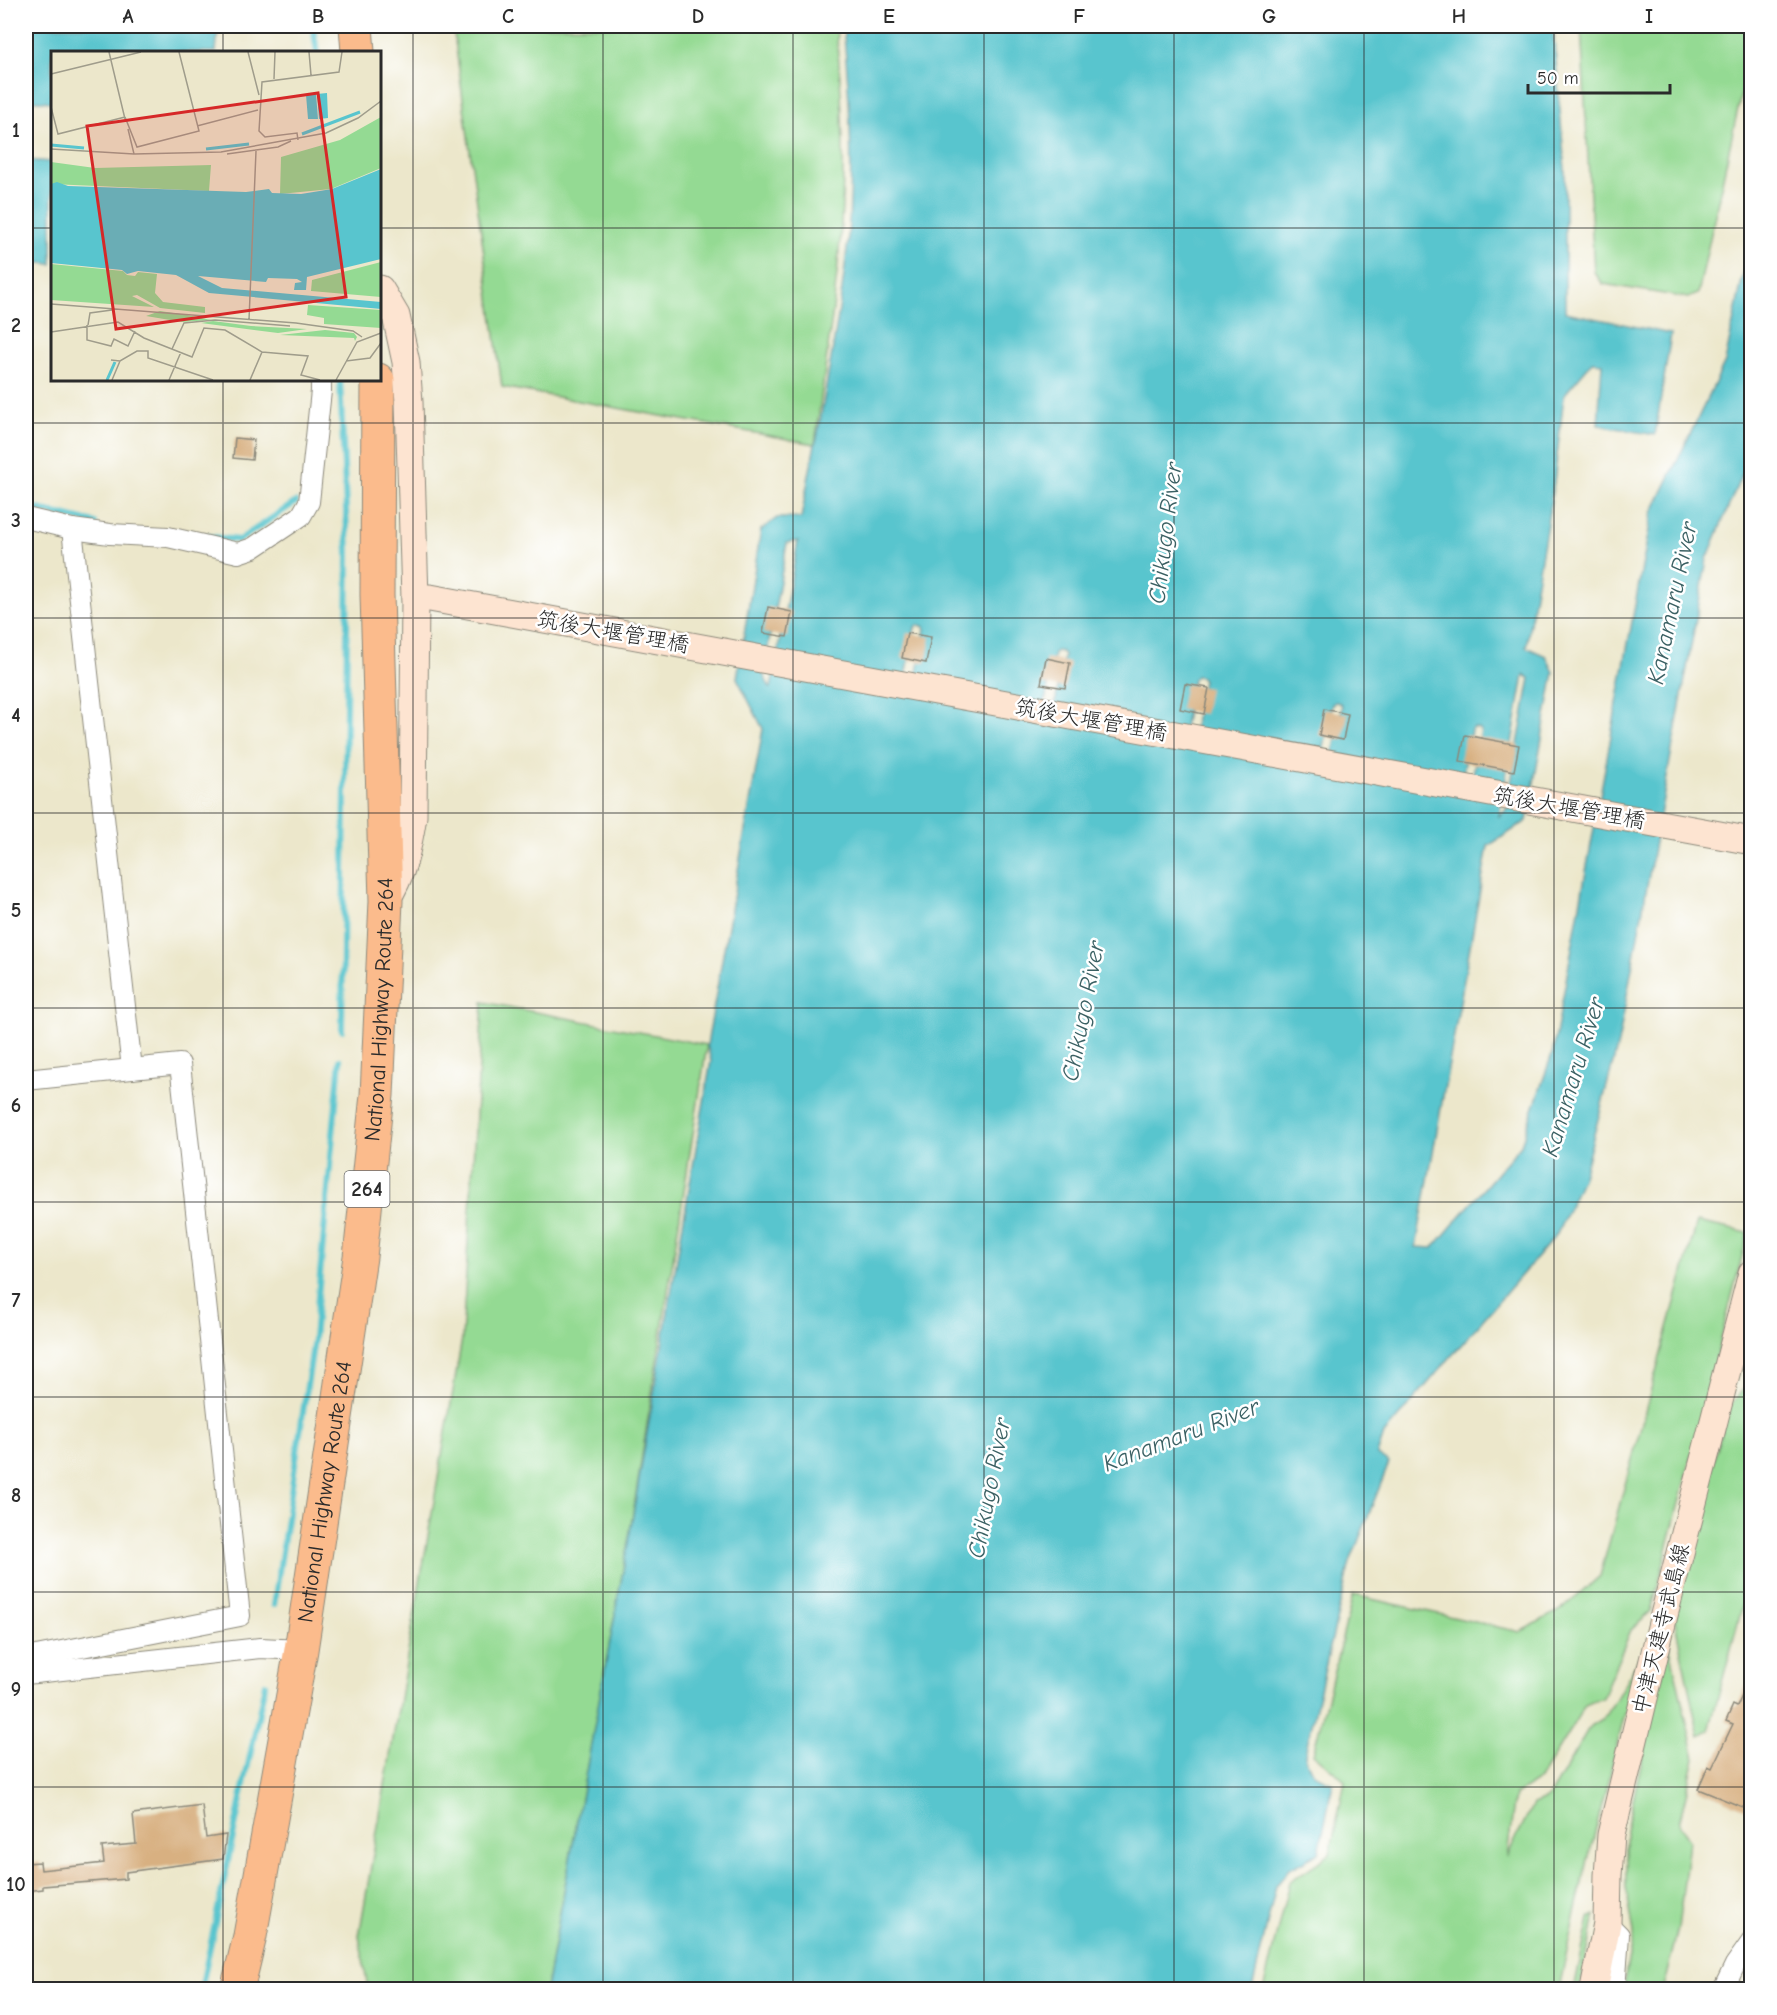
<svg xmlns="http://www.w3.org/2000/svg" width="1777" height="2015" viewBox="0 0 1777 2015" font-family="'Comic Neue','Klee One',sans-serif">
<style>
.green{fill:#94da93;stroke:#60825f;stroke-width:1.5}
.water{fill:#58c5ce;stroke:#42787c;stroke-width:1.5;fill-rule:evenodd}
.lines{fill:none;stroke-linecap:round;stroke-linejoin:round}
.stream{stroke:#58c5ce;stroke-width:6}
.building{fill:#d8b081}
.street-casing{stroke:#8c897b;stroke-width:22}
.secondary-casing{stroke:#8c897b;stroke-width:29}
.highway-casing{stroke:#8c897b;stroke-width:35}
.street{stroke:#fff;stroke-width:20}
.secondary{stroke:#fde4d1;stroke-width:27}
.highway{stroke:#fbbb8c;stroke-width:33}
.grid{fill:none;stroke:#2b2b2b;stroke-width:1.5;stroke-opacity:0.55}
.labels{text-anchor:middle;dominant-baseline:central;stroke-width:5;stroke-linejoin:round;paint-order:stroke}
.shield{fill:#fff;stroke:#6b6b6b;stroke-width:1.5}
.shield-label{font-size:21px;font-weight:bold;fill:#2b2b2b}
.street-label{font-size:22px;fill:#2b2b2b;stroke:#fff}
.water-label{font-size:24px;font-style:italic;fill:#3b6164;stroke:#fff}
.inset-river{fill:none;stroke:#58c5ce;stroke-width:3}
.inset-road{fill:none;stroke:#9f9c8b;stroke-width:1.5}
.view{fill:#d62828;fill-opacity:0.15;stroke:#d62828;stroke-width:3}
.inset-edge{fill:none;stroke:#2b2b2b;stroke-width:3}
.neatline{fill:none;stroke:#2b2b2b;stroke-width:2}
.grid-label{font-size:20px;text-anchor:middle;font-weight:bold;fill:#2b2b2b}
</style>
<rect width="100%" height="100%" fill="#fff"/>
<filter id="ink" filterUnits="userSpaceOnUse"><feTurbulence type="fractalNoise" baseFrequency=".0167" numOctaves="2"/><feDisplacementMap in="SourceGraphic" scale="12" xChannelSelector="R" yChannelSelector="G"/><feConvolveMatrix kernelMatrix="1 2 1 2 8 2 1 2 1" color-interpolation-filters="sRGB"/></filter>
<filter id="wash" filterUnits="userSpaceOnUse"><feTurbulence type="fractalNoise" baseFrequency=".008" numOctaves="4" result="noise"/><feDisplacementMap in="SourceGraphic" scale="24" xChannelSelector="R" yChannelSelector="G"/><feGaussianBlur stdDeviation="1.35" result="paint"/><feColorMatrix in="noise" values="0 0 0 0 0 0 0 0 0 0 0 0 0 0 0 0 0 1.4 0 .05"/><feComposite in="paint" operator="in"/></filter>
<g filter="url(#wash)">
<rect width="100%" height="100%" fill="#ece7cb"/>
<g class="green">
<path d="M453,26H836C841,85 845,144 842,204C839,284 825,364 815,444L502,387Z"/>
<polygon points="1581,26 1751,26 1751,48 1698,294 1688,298 1603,284 1594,272"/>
<polygon points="483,1002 707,1045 629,1538 546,1989 368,1989 359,1936 462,1339"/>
<polygon points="1697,1222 1748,1233 1651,1612 1631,1630 1602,1698 1585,1705 1540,1779 1515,1795 1507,1857 1533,1804 1548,1798 1590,1726 1606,1716 1639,1658 1577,1904 1559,1989 1263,1990 1289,1882 1330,1854 1345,1781 1313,1754 1353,1595 1520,1632 1564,1608 1600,1576"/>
<polygon points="1751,1369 1751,1575 1709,1730 1699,1737 1674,1618 1727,1408 1745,1388"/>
<polygon points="1669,1644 1695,1758 1679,1823 1689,1842 1678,1928 1663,1989 1622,1990 1634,1933 1626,1888 1626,1830"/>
<polygon points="1595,1915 1580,1989 1574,1990 1589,1918"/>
</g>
<g class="water">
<polygon points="26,26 174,26 218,28 216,52 52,52 52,102 26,100"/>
<path d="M843,26H1553L1565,170V312L1671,334L1655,435L1598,425L1602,363L1592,362L1564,395L1554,482L1526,647L1546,656L1554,672L1527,821L1488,846L1416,1247L1433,1248L1521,1145L1553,1051L1652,513L1725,362L1751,237V452L1707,559L1618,1044L1583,1176L1557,1234L1384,1434L1377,1455L1389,1463L1350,1562L1305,1754C1309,1773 1316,1776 1333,1783L1319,1853L1289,1869L1276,1886L1252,1989L546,1990L629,1538L711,1061L707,1045L763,729L737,678L761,530L777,518H801L815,444L817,438C827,381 838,324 845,267C855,187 851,105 843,26ZM798,541L771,688H770L763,674L787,543ZM918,625L923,626L925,629L913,694L903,693L915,627ZM1057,651L1062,652L1064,655L1052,720L1042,718L1054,653ZM1524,675L1530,678L1506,810L1499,816ZM1196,676L1201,677L1203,680L1191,745L1181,743L1193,679ZM1335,702L1340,703L1342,706L1330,771L1320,769L1332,704ZM1474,728L1479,729L1481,731L1469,796L1459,795L1471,730Z"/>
<polygon points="26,160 52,162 52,264 26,262"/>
</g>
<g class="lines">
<g class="stream">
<polyline points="313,26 317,52"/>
<polyline points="340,380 348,552 342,1030"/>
<polyline points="26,506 95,523"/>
<polyline points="203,536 239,540 296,502"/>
<polyline points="274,1605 314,1339 340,1060"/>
<polyline points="201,1990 265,1684"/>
</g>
</g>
<g id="blocks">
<g class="building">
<polygon points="235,438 254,440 252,460 233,458"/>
<polygon points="768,607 792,612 787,637 763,633"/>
<polygon points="907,633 931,637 926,663 902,658"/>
<polygon points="1046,658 1070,663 1065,688 1041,684"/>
<polygon points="1185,684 1209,688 1204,714 1180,709"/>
<polygon points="1324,709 1348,714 1343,740 1319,735"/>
<polygon points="1465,735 1519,745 1514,771 1460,761"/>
<polygon points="1752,1673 1752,1811 1698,1789 1708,1766 1712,1768 1733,1724 1726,1721 1733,1705 1737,1707"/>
<polygon points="202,1805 206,1838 226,1835 223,1859 126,1872 126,1879 43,1886 43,1889 26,1891 26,1863 40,1862 41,1870 104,1863 102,1847 136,1844 133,1814"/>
</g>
</g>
</g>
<g filter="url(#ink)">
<use href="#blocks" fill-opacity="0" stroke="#8c897b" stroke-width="1.5"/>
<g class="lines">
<defs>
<g id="street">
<polyline points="26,518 72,529 110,534 168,537 238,553 253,548 301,516 309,502 321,391 321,380"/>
<polyline points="72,529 132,1069"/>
<polyline points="26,1080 180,1064 240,1616 26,1658"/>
<polyline points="26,1674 260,1648 301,1650"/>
<polyline points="1607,1923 1619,1935 1615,1990"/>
<polyline points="1723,1990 1735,1965 1752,1941"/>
</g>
<g id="secondary">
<path d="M380,289L396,316L406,362L409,402L415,598L413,816C408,847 403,874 386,900"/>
<polyline points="415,598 430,598 1752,841"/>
<polyline points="1594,1990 1607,1923 1608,1875 1611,1835 1663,1619 1752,1273"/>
</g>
<g id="highway">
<polyline points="356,26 358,52"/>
<path id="s1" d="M237,1990L250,1936L301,1650L360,1257L377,1095L386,901L377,595L378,380"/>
</g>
</defs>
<use href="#street" class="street-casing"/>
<use href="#secondary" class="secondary-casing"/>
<use href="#highway" class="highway-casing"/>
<use href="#street" class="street"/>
<use href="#secondary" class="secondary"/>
<use href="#highway" class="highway"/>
</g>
</g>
<path class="grid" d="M223,26V52M413,26V1990M603,26V1990M793,26V1990M984,26V1990M1174,26V1990M1364,26V1990M1554,26V1990M26,228H52M380,228H1752M223,380V1990M26,423H1752M26,618H1752M26,813H1752M26,1008H1752M26,1202H1752M26,1397H1752M26,1592H1752M26,1787H1752"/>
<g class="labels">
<rect class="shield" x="344.5" y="1171" width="45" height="36" rx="4.5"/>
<g class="shield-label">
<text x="367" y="1189">264</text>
</g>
<g class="street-label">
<text transform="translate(613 632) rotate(10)">筑後大堰管理橋</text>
<text transform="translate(1091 720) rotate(10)">筑後大堰管理橋</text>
<text transform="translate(1569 808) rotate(10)">筑後大堰管理橋</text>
<text stroke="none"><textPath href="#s1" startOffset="992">National Highway Route 264</textPath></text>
<text stroke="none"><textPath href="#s1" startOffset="506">National Highway Route 264</textPath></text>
<text transform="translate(1661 1629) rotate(-76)">中津天建寺武島線</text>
</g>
<g class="water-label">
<text transform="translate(1165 533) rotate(-83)">Chikugo River</text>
<text transform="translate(1672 603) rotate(-78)">Kanamaru River</text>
<text transform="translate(1083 1011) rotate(-79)">Chikugo River</text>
<text transform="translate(1573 1077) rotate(-73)">Kanamaru River</text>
<text transform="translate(1181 1435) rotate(-21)">Kanamaru River</text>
<text transform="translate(989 1488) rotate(-79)">Chikugo River</text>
</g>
</g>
<g transform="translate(51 51)">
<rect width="330" height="330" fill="#ece7cb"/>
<path d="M330,66V117L280,138L229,143L230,106L289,89ZM0,111L44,117L160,114L158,140L0,133ZM330,211V246L260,240L261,229ZM0,213L72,220L76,224L84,225L87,221L106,223L104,242L112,251L154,256V262L109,257L86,244L81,245L103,256L0,249ZM257,254L330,259V277L273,273V267L256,264ZM109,260L136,264L160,269L131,271L95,265ZM162,270L200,275L256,278L227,282L150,272ZM274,279L303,282L306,286L304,290L303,287L229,284Z" fill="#94da93"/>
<path d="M276,42L277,67L268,68L266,43ZM265,43L267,68H257L255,44ZM330,118V208L256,226L255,239H243L244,232L251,231L246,228L217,227L215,231L147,225L171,237L330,251V258L158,242L125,224L87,220L76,223L71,219L0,212V133L6,131L17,135L195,141L218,138L221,142L250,143L281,138Z" fill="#58c5ce"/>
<path class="inset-river" d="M251,83L309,61M0,94L33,97M155,98L198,93M56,329L64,311"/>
<path class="inset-road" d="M58,1L74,68M197,1L208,44M258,1L260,24M0,23L90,1M223,28L224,1M0,56L7,83L74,66M74,66L86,96L148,80L128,1M146,75L207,59M77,78L83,103M247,89L246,82L214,86L208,80L211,31L288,21L291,1M0,98L83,103L170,101L275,82L307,67L330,50M176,103L227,96L240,90M0,253L245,272L302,280L311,286M198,269L205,100M36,274V289L60,295L63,288L77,295L84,280M37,274L39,262L61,259M0,281L67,271L93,287L141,306L153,277L174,279L211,301L199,329M121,298L133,272L164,269L239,275M211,301L257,305L250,324L269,329M60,309L69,310L86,300H97V307L162,329M295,310L319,307L330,292M61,329L69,310M118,329L130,301M285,329L306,291L330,282"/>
<path class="view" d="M267,42L295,246L65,278L36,75Z"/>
<rect width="330" height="330" class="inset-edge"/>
</g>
<rect width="1777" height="2015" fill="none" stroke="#fff" stroke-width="66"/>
<path d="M1528 84v9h142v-9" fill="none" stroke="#2b2b2b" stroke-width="3"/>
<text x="1537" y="84" font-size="18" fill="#2b2b2b" stroke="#ffffff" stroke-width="4.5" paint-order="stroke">50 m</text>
<rect x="33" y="33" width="1711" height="1949" class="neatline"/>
<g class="grid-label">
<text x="128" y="23">A</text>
<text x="318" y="23">B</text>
<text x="508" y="23">C</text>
<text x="698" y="23">D</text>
<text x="889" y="23">E</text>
<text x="1079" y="23">F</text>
<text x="1269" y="23">G</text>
<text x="1459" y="23">H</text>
<text x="1649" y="23">I</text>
<text x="16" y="137">1</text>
<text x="16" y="332">2</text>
<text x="16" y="527">3</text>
<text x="16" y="722">4</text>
<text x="16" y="917">5</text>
<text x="16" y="1112">6</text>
<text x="16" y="1307">7</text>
<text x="16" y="1502">8</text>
<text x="16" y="1696">9</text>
<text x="16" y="1891">10</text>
</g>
</svg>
